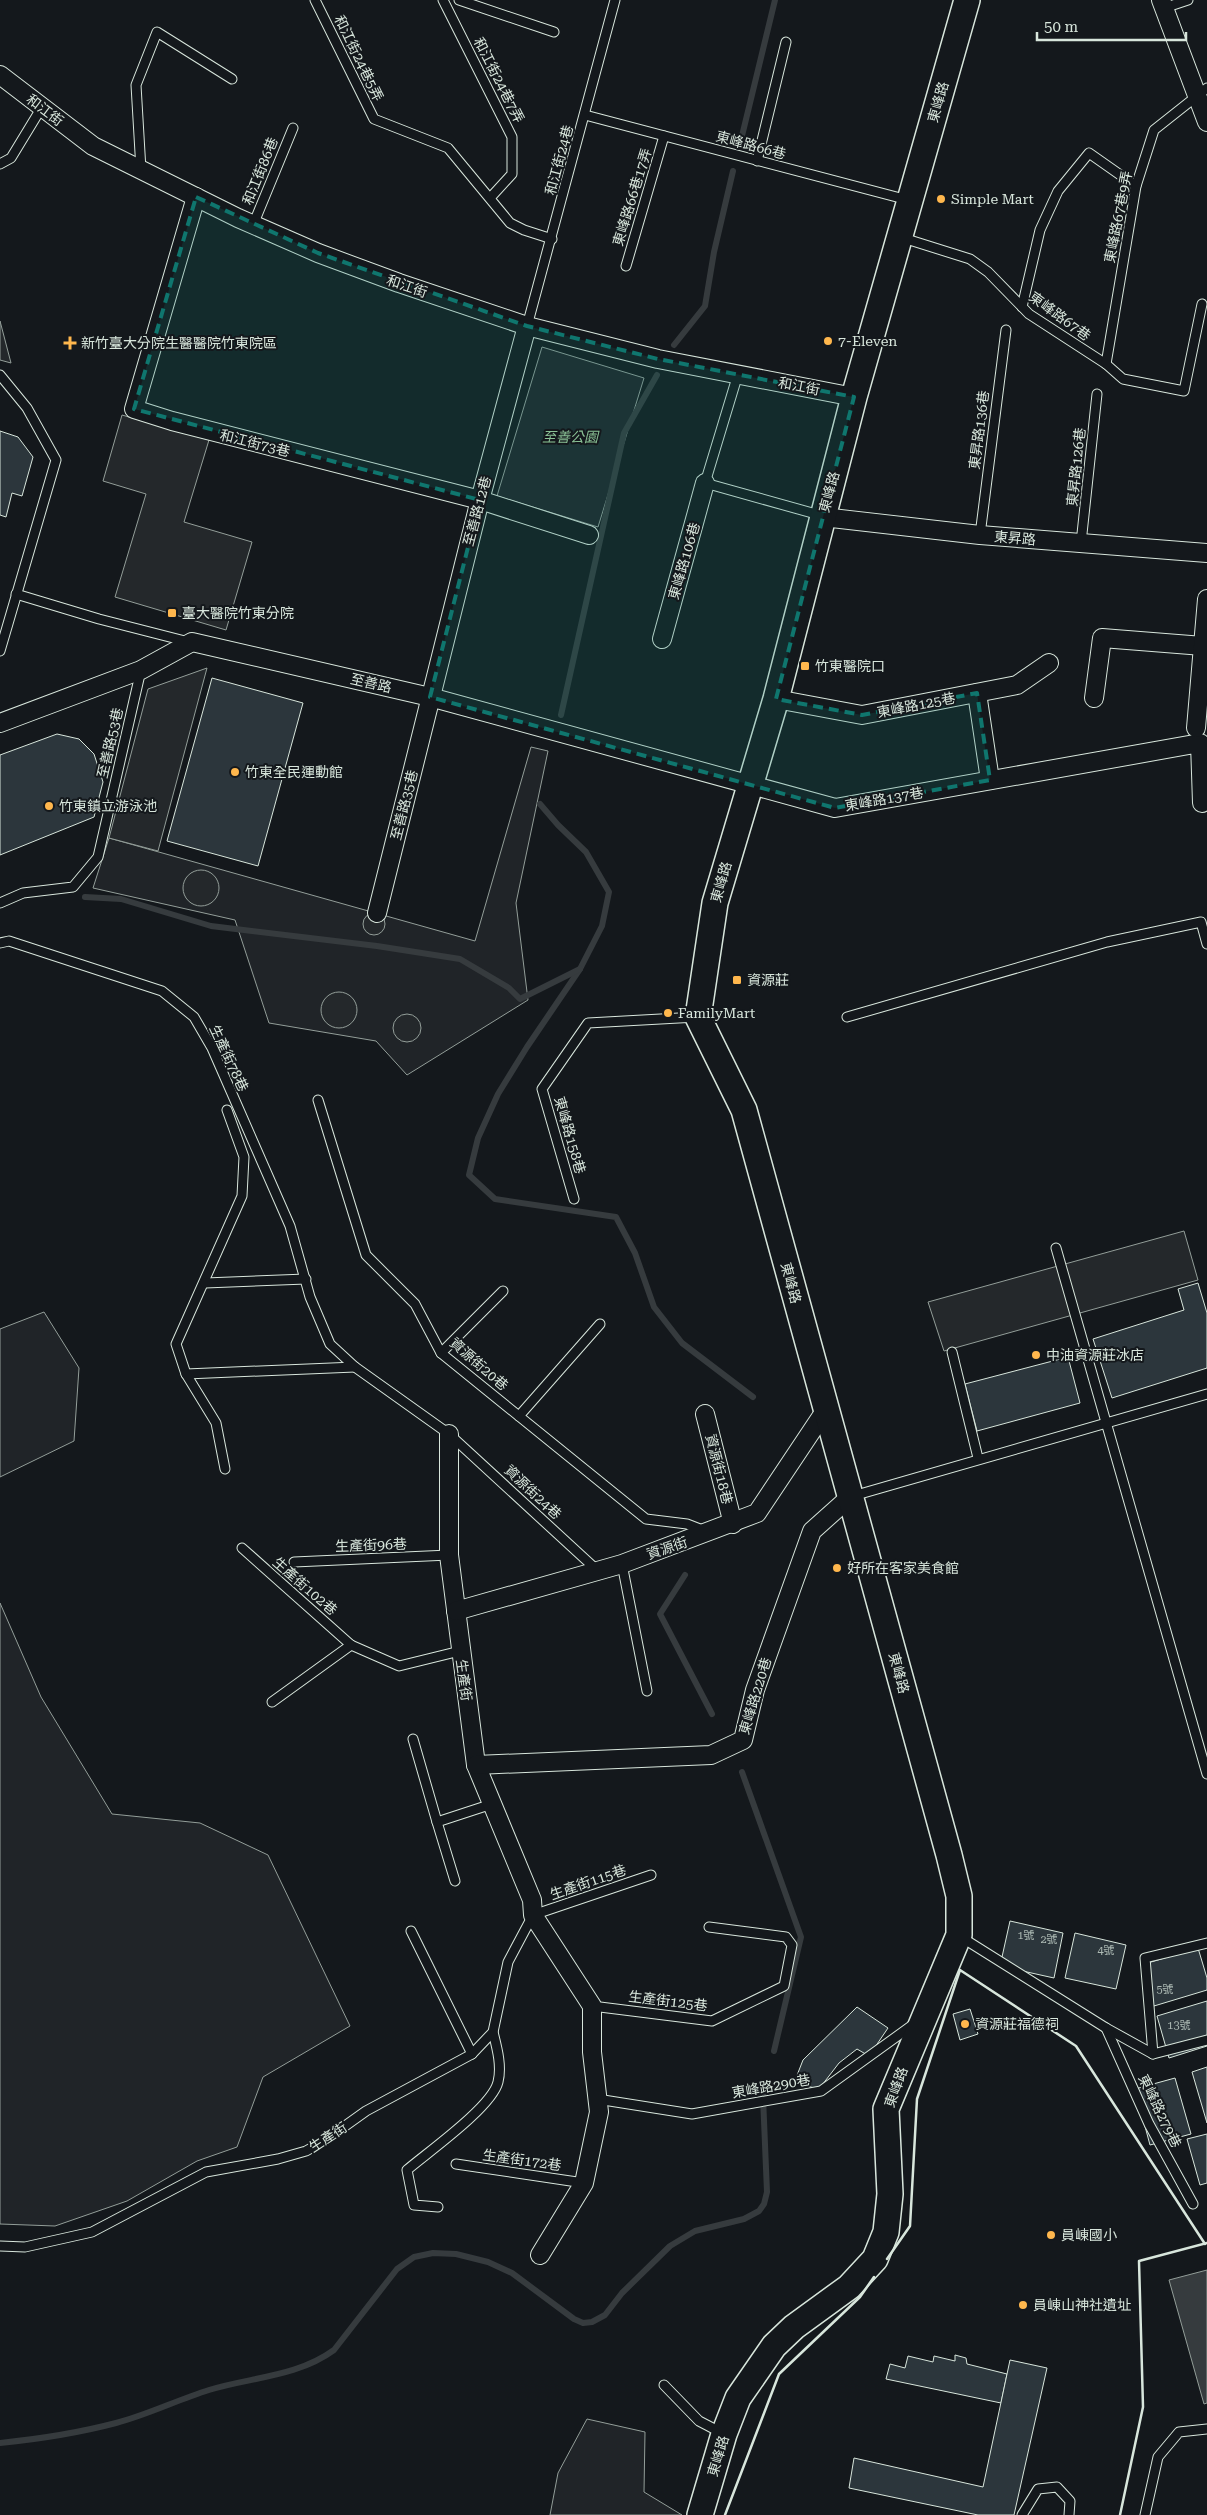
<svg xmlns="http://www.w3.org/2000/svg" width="1207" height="2515" viewBox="0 0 1207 2515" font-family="'Roboto Serif','Noto Sans TC',serif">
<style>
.green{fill:#202428;stroke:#939e99}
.parking{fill:#24282b;stroke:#939e99}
.water{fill:#363b3e;stroke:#939e99}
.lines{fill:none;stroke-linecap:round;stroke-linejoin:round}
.stream{stroke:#363b3e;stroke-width:6}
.building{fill:#2c363c;stroke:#d8e6dc}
.service-casing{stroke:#d8e6dc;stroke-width:11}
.minor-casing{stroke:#d8e6dc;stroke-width:20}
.secondary-casing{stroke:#d8e6dc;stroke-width:28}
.service{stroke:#14181c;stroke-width:9}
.minor{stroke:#14181c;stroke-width:18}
.secondary{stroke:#14181c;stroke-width:25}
.wall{stroke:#d8e6dc;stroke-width:2.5}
.marked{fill:#0f766e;fill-opacity:0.2;stroke:#0f766e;stroke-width:4;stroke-dasharray:10 6;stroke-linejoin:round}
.poi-dot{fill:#ffb74d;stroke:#14181c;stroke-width:2}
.labels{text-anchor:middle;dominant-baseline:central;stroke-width:4;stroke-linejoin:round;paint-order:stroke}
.number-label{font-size:11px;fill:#adbab4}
.street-label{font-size:14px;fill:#d8e6dc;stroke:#14181c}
.poi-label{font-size:14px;fill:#d8e6dc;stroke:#14181c;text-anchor:start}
.park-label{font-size:14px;font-style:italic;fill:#8ac095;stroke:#14181c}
</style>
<rect width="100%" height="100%" fill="#14181c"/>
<g class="green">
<polygon points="542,347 644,378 598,527 497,496"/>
<polygon points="531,747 548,751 516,903 528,1000 407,1075 376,1041 269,1023 235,920 93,888 109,838 475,941"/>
<polygon points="44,1312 79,1368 74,1441 0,1477 0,1329"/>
<polygon points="0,1603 41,1697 112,1814 200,1823 268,1855 350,2026 263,2077 237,2147 197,2161 127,2201 55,2226 0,2224"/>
<polygon points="587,2419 645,2432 644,2492 682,2515 550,2515 558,2473"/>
</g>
<g class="parking">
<polygon points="0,321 11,363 0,360"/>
<polygon points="122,415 209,440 184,522 252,542 226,630 115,597 146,494 103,481"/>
<polygon points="207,668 158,851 109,838 148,689"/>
<circle cx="201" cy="888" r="18"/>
<circle cx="374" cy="924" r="11"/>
<circle cx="339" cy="1010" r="18"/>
<circle cx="407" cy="1028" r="14"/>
<polygon points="1184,1231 1198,1280 944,1351 928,1302"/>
</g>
<polygon class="water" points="1207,2270 1207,2403 1204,2404 1169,2280"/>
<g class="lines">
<g class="stream">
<polyline points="741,140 775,0"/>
<polyline points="674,345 705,306 714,252 733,171"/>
<polyline points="561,715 624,433 657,375"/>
<polyline points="540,804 558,825 586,852 609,892 602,926 580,969 527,1047 498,1094 478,1138 469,1175 495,1199 616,1217 635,1253 654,1307 682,1343 753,1397"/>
<polyline points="85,897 121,899 211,926 377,946 460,959 509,988 520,999 580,969"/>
<polyline points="685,1575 660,1614 712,1714"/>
<polyline points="742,1772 801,1937 774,2051"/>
<path d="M0,2443C39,2439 78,2433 116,2423C147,2415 177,2400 209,2390C251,2377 297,2377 334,2350L397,2269L414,2257L433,2253L456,2254L488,2262L512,2273L574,2319L583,2323L592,2322L605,2315L622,2293L670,2246L695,2231L744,2219L759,2211L764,2204L767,2192L763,2097L766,2084"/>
</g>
</g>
<g class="building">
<polygon points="0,431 18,437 33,457 22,496 12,493 6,517 0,515"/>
<polygon points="212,678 303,703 258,866 167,841"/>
<polygon points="57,734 79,739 94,754 103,782 94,817 0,855 0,755"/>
<polygon points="1198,1283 1207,1313 1207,1368 1112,1398 1093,1339 1184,1310 1178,1289"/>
<polygon points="1068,1357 1080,1403 977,1431 965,1384"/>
<polygon points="1010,1921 1063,1933 1054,1978 1000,1966"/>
<polygon points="1075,1933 1126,1945 1116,1989 1065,1978"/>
<polygon points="1198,1948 1207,1978 1207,1990 1154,2006 1141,1965"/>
<polygon points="1207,2001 1207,2046 1169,2058 1157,2016"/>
<polygon points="857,2007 888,2028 869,2056 857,2049 839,2063 819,2089 794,2083 803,2060"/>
<polygon points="970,2009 978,2034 960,2040 953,2014"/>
<polygon points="1207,2067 1207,2123 1192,2072"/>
<polygon points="1175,2078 1191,2134 1150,2145 1135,2089"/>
<polygon points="1207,2134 1207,2183 1200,2185 1187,2139"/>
<polygon points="955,2355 966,2358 967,2364 1007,2374 1001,2403 886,2379 890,2364 905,2368 908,2356 933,2362 934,2356 955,2361"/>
<polygon points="1010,2360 1047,2368 1014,2515 978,2515 849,2488 854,2458 983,2487"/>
</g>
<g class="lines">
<defs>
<g id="service">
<polyline points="315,0 374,119 448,148 510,223 524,230 552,239"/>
<polyline points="443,0 512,137 512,174 490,198"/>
<polyline points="459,0 554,32"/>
<polyline points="1164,8 1188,0"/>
<polyline points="585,115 908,200"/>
<polyline points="757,161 786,42"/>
<polyline points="0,164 11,158 42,107"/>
<polyline points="141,170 136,85 157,32 232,79"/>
<polyline points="253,225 293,128"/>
<polyline points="900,237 970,259 988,272 1029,314 1106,364 1123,379 1184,391 1202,304"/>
<polyline points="626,266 664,136"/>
<polyline points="1022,307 1040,230 1058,191 1089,153 1136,186"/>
<polyline points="527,326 615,0"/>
<polyline points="1106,364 1136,186 1154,130 1207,88"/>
<polyline points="738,374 705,483 823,516"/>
<polyline points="0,375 27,408 56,460 0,651"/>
<polyline points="980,535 1006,330"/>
<polyline points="1081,543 1097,394"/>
<polyline points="16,594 99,619 189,642"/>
<polyline points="0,903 23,893 73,887 98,857 141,670"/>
<polyline points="0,943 9,941 162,991 194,1017 212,1048 290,1226 310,1297 330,1344 355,1367 449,1434 598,1571"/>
<polyline points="847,1017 1107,942 1201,922 1207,944"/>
<polyline points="318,1100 366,1255 415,1304 441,1353 646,1519 687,1524 705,1531"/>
<polyline points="227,1110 244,1157 242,1196 176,1344 186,1374 355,1367"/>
<polyline points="574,1199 542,1089 588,1023 697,1017"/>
<polyline points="1056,1248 1207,1774"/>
<polyline points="205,1283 306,1279"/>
<polyline points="952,1352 978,1458"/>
<polyline points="441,1353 503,1291"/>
<polyline points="186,1374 216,1423 225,1469"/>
<polyline points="519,1416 600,1324"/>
<polyline points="853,1496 1207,1394"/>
<polyline points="242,1548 351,1645 399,1666 460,1651"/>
<polyline points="294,1562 449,1555"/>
<polyline points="622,1564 647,1691"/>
<polyline points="272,1702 351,1645"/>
<polyline points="413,1739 437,1822"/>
<polyline points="455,1881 437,1822 492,1804"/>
<polyline points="411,1931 472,2054"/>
<polyline points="961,1937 1106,2028 1153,2054 1207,2040"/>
<polyline points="592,2006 712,2021 784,1986 792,1945 786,1937 709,1927"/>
<polyline points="1106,2028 1149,2124 1193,2204"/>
<polyline points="1153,2054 1145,1958 1207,1943"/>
<polyline points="597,2099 692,2114 821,2091 914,2024"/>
<polyline points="456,2164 584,2183"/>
<path d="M438,2207L414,2205L407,2170C428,2152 492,2107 498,2082C502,2066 497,2048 493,2032"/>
<polyline points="0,2246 25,2247 92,2232 206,2172 278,2159 306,2151 324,2141 366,2111 472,2054 493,2032 508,1962 533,1915 651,1875"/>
<polyline points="664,2385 699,2421 722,2433"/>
<polyline points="1022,2515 1038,2489 1057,2487 1070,2501 1069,2515"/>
<polyline points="1145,2515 1158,2457 1179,2432 1207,2429"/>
</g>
<g id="minor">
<polyline points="1161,0 1207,122"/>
<polyline points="0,75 93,146 238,218 318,253 399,283 527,326 658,359 854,397"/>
<polyline points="196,197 134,409 172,421 480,500 589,535"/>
<polyline points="823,517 980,535 1207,553"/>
<polyline points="662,639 705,483"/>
<polyline points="977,693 990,780"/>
<polyline points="1094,698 1102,638 1203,646"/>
<polyline points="776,699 862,715 1017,685 1049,663"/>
<polyline points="0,723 141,670 192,642 430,697 835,808 1200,743 1202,803"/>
<polyline points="1196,728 1207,599"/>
<polyline points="377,913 480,500 527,326"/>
<polyline points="705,1414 733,1524"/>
<polyline points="449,1434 449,1555 476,1765 532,1900 533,1915 592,2006 592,2052 599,2112 584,2183 540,2255"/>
<polyline points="456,1611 622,1564 757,1513 825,1411"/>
<polyline points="476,1765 711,1755 743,1740 755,1690 812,1531 850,1497"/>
</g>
<polyline id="secondary" points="700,2515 724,2434 738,2398 774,2346 794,2327 849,2287 875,2259 886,2232 890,2194 886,2109 959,1935 959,1896 949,1855 744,1110 698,1017 715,903 776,699 854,397 967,0"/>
</defs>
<use href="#service" class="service-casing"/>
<use href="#minor" class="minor-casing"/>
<use href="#secondary" class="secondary-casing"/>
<use href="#service" class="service"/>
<use href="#minor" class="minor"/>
<use href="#secondary" class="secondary"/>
<g class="wall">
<polyline points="887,2259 910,2226 917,2099 960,1970 1076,2046 1205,2244"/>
<polyline points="725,2515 779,2374 860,2297 874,2277"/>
<polyline points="1120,2515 1143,2407 1139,2261 1207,2243"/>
</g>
</g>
<path class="marked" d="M196,197L318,253L527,326L658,359L854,397L776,699L862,715L977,693L990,780L835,808L430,697L480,500L134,409Z"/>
<g class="poi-dot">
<circle cx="941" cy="199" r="5"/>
<circle cx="828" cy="341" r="5"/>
<path d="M67.5 335.5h5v5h5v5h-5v5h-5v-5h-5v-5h5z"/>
<rect x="167" y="608" width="10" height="10" rx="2.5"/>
<rect x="800" y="661" width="10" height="10" rx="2.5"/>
<circle cx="235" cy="772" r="5"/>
<circle cx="49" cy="806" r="5"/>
<rect x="732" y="975" width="10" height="10" rx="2.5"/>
<circle cx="668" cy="1013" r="5"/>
<circle cx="1036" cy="1355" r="5"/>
<circle cx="837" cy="1568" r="5"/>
<circle cx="965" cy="2024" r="5"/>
<circle cx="1051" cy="2235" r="5"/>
<circle cx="1023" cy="2305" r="5"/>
</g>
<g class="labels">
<g class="number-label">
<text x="1026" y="1935">1號</text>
<text x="1049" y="1939">2號</text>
<text x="1106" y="1950">4號</text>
<text x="1165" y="1989">5號</text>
<text x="1179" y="2025">13號</text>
</g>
<g class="street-label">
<text transform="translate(359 58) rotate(64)">和江街24巷5弄</text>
<text transform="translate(499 80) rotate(63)">和江街24巷7弄</text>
<text transform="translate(938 102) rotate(-74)">東峰路</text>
<text transform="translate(45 110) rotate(37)">和江街</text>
<text transform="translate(751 145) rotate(15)">東峰路66巷</text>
<text transform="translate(559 160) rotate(-75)">和江街24巷</text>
<text transform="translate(260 171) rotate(-68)">和江街86巷</text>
<text transform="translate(632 197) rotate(-73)">東峰路66巷17弄</text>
<text transform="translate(1118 217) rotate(-79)">東峰路67巷9弄</text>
<text transform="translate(407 286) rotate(19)">和江街</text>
<text transform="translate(1060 316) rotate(36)">東峰路67巷</text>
<text transform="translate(799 386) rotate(11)">和江街</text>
<text transform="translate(979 430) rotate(-83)">東昇路136巷</text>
<text transform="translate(255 443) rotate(14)">和江街73巷</text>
<text transform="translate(1076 467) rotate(-84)">東昇路126巷</text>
<text transform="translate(829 492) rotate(-75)">東峰路</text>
<text transform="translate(477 511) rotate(-75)">至善路12巷</text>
<text transform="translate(1015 538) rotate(5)">東昇路</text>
<text transform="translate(684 561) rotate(-74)">東峰路106巷</text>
<text transform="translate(371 683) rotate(13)">至善路</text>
<text transform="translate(916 705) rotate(-11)">東峰路125巷</text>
<text transform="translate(110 743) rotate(-77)">至善路53巷</text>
<text transform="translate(884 799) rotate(-10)">東峰路137巷</text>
<text transform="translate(404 805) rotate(-76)">至善路35巷</text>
<text transform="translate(721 882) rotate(-74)">東峰路</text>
<text transform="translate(229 1058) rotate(65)">生產街78巷</text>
<text transform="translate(570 1135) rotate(74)">東峰路158巷</text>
<text transform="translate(791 1283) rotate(75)">東峰路</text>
<text transform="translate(479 1364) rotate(41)">資源街20巷</text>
<text transform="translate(719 1469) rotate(76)">資源街18巷</text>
<text transform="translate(533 1492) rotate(43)">資源街24巷</text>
<text transform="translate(371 1545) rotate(-2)">生產街96巷</text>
<text transform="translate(667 1548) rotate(-19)">資源街</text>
<text transform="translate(305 1586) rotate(41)">生產街102巷</text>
<text transform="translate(899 1673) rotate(75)">東峰路</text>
<text transform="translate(464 1680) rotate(82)">生產街</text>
<text transform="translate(755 1696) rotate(-73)">東峰路220巷</text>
<text transform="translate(588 1882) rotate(-19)">生產街115巷</text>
<text transform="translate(668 2001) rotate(7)">生產街125巷</text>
<text transform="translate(771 2086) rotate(-10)">東峰路290巷</text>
<text transform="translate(896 2087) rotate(-70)">東峰路</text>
<text transform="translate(1160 2111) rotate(64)">東峰路279巷</text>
<text transform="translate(328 2137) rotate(-33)">生產街</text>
<text transform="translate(522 2160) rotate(8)">生產街172巷</text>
<text transform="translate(718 2456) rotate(-73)">東峰路</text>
</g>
<g class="poi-label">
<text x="951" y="199">Simple Mart</text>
<text x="838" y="341">7-Eleven</text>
<text x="81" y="343">新竹臺大分院生醫醫院竹東院區</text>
<text x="182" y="613">臺大醫院竹東分院</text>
<text x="815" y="666">竹東醫院口</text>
<text x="245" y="772">竹東全民運動館</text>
<text x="59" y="806">竹東鎮立游泳池</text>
<text x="747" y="980">資源莊</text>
<text x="678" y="1013">FamilyMart</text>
<text x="1046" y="1355">中油資源莊冰店</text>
<text x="847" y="1568">好所在客家美食館</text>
<text x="975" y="2024">資源莊福德祠</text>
<text x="1061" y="2235">員崠國小</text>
<text x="1033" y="2305">員崠山神社遺址</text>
</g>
<g class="park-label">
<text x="570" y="437">至善公園</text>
</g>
</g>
<path d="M1037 32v8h149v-8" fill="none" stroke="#d8e6dc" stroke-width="2.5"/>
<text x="1044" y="32" font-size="15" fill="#d8e6dc" stroke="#14181c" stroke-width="4" paint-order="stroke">50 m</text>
</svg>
